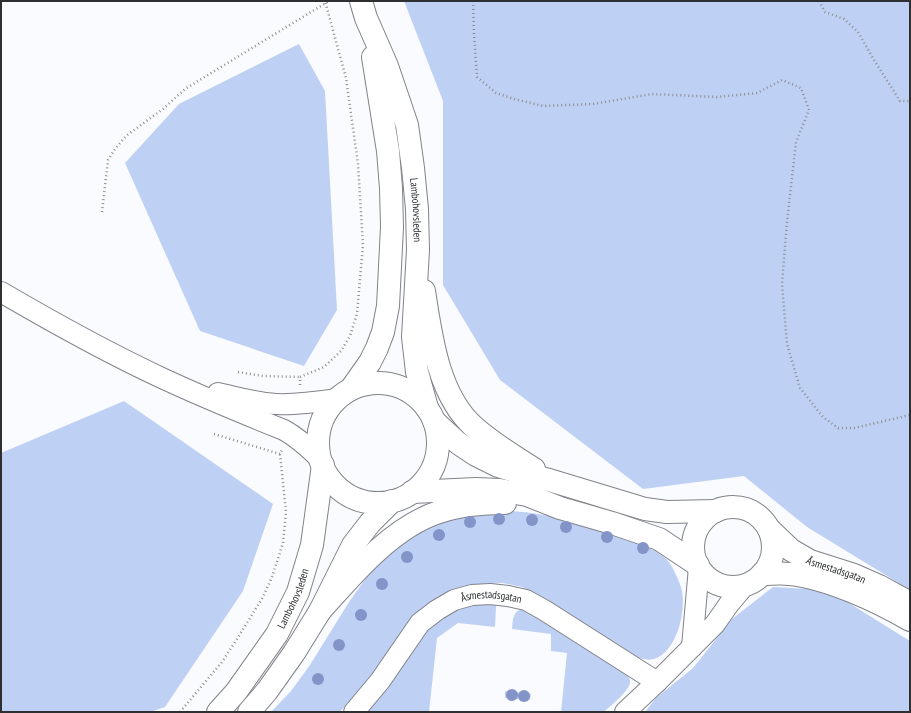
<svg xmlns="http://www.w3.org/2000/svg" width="911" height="713" viewBox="0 0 911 713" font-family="'PT Sans Narrow',sans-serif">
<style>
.green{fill:#bfd0f5}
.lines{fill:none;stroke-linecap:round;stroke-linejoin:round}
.street-casing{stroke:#808389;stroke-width:22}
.secondary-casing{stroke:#808389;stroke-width:24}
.path{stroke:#8b8d8f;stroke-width:2.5;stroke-dasharray:1 3;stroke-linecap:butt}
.street{stroke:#fff;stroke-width:20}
.secondary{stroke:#fff;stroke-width:22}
.tree{fill:#8394c8}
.labels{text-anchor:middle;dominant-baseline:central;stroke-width:4;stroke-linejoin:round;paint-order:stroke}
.street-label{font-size:11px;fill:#2d2f31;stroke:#fafbfe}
</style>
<rect width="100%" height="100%" fill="#fafbfe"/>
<g class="green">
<polygon points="404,1 910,1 910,590 807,527 744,476 643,489 500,380 443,285 443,101"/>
<polygon points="299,44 325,91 337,310 304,366 200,331 125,163 179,104"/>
<polygon points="124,401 273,504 243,591 165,707 150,712 1,712 1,453"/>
<path d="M495,510C511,511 528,512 544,515C558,517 571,522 585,526C611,533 639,538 661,555C663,557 666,558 668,561C673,567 680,582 682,591C686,611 677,652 654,659C647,661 640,658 634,656L539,596L522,587L503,583L480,584L458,588L436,598L418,612L387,653L364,685L340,712H271L291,691L310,665L349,602L378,561L402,540L445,520Z"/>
<polygon points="773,587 828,590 910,641 910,712 645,712 656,698 693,668 732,619"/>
<polygon points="494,603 496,606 495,627 458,623 437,638 429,712 367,712 422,637 432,625 448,614 470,605"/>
<path d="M521,609L531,614L625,674C628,676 630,678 630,681C631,690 610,706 604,712H561L567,653L551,651V634L512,629C513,621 512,613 521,609Z"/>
<polygon points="505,691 531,694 530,700 505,698"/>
</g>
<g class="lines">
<defs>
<g id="street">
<path d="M1,292C54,323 108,353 164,379C203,397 244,414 284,430C297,437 309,448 320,459"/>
<path d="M218,393C237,397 256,403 276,404C296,405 317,402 337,399"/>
<polyline points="692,647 699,567"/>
<path id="s1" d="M354,712L380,681L420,623L437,610L454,600L472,595L490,594L508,596L526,600L544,610L657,682"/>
<polyline points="625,712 657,682 715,624 729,604 745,585"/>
</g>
<g id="secondary">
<path id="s2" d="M361,1L366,18L387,66L407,125L413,168L417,209L418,250L413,337L417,372L427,408"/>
<path d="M424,291C431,336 438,395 474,427C492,443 513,456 534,469"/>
<circle cx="378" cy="443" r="60"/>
<polyline points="351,389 370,362 377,348 383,332 388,306 392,227 391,188 388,151 373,57"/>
<polyline points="434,421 458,443 476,455 498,466 525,474 549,480 645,509 667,512 716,511"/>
<polyline points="412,492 476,489 500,490 527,495 560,508 612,523 659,539 698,565"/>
<circle cx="733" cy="547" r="40"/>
<path id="s3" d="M769,529L791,550L810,561L854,575L879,586L910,603"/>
<path d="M762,574C772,574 781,573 790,574C828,578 877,601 910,620"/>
<path d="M320,611C352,575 392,527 439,512C460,505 483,503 505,503"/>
<path id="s4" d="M218,712L236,692L277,634L298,592L312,545L323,465"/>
<polyline points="249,712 267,691 294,653 320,611 353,545 370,523 392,501"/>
</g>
</defs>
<use href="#street" class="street-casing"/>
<use href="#secondary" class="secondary-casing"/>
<g class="path">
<polyline points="473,1 474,34 477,77 496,93 514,99 543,106 593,104 652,94 717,97 757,93 782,80 801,88 809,110 796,142 787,222 782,284 787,344 800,388 823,417 838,428 854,428 910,415"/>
<polyline points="819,1 825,12 844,19 858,32 874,60 900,101 910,101"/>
<polyline points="102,212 108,160 115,149 126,136 163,109 185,89 329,1"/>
<polyline points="238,372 263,376 300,377"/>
<polyline points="300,385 300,377 324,367 341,351 350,336 357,314 363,245 358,164 346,78 325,1"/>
<polyline points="214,434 280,454"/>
<polyline points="180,712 222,662 237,639 263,597 272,577 283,543 286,512 280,454 282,450"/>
</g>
<use href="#street" class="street"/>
<use href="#secondary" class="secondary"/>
</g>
<g class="tree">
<circle cx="499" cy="519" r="6"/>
<circle cx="532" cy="520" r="6"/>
<circle cx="470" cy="522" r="6"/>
<circle cx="566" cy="527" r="6"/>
<circle cx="439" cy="535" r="6"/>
<circle cx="607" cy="537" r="6"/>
<circle cx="643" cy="548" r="6"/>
<circle cx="407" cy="557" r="6"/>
<circle cx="382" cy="584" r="6"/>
<circle cx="361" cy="615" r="6"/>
<circle cx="339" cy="645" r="6"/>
<circle cx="318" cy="679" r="6"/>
<circle cx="512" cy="695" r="6"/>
<circle cx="524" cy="696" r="6"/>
</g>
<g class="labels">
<g class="street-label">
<text stroke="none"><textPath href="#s2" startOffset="218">Lambohovsleden</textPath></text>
<text stroke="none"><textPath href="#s3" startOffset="80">Åsmestadsgatan</textPath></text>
<text stroke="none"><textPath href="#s4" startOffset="137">Lambohovsleden</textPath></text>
<text stroke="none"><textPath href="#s1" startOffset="190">Åsmestadsgatan</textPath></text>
</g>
</g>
<rect width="911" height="713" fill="none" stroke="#2d2f31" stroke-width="4"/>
</svg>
